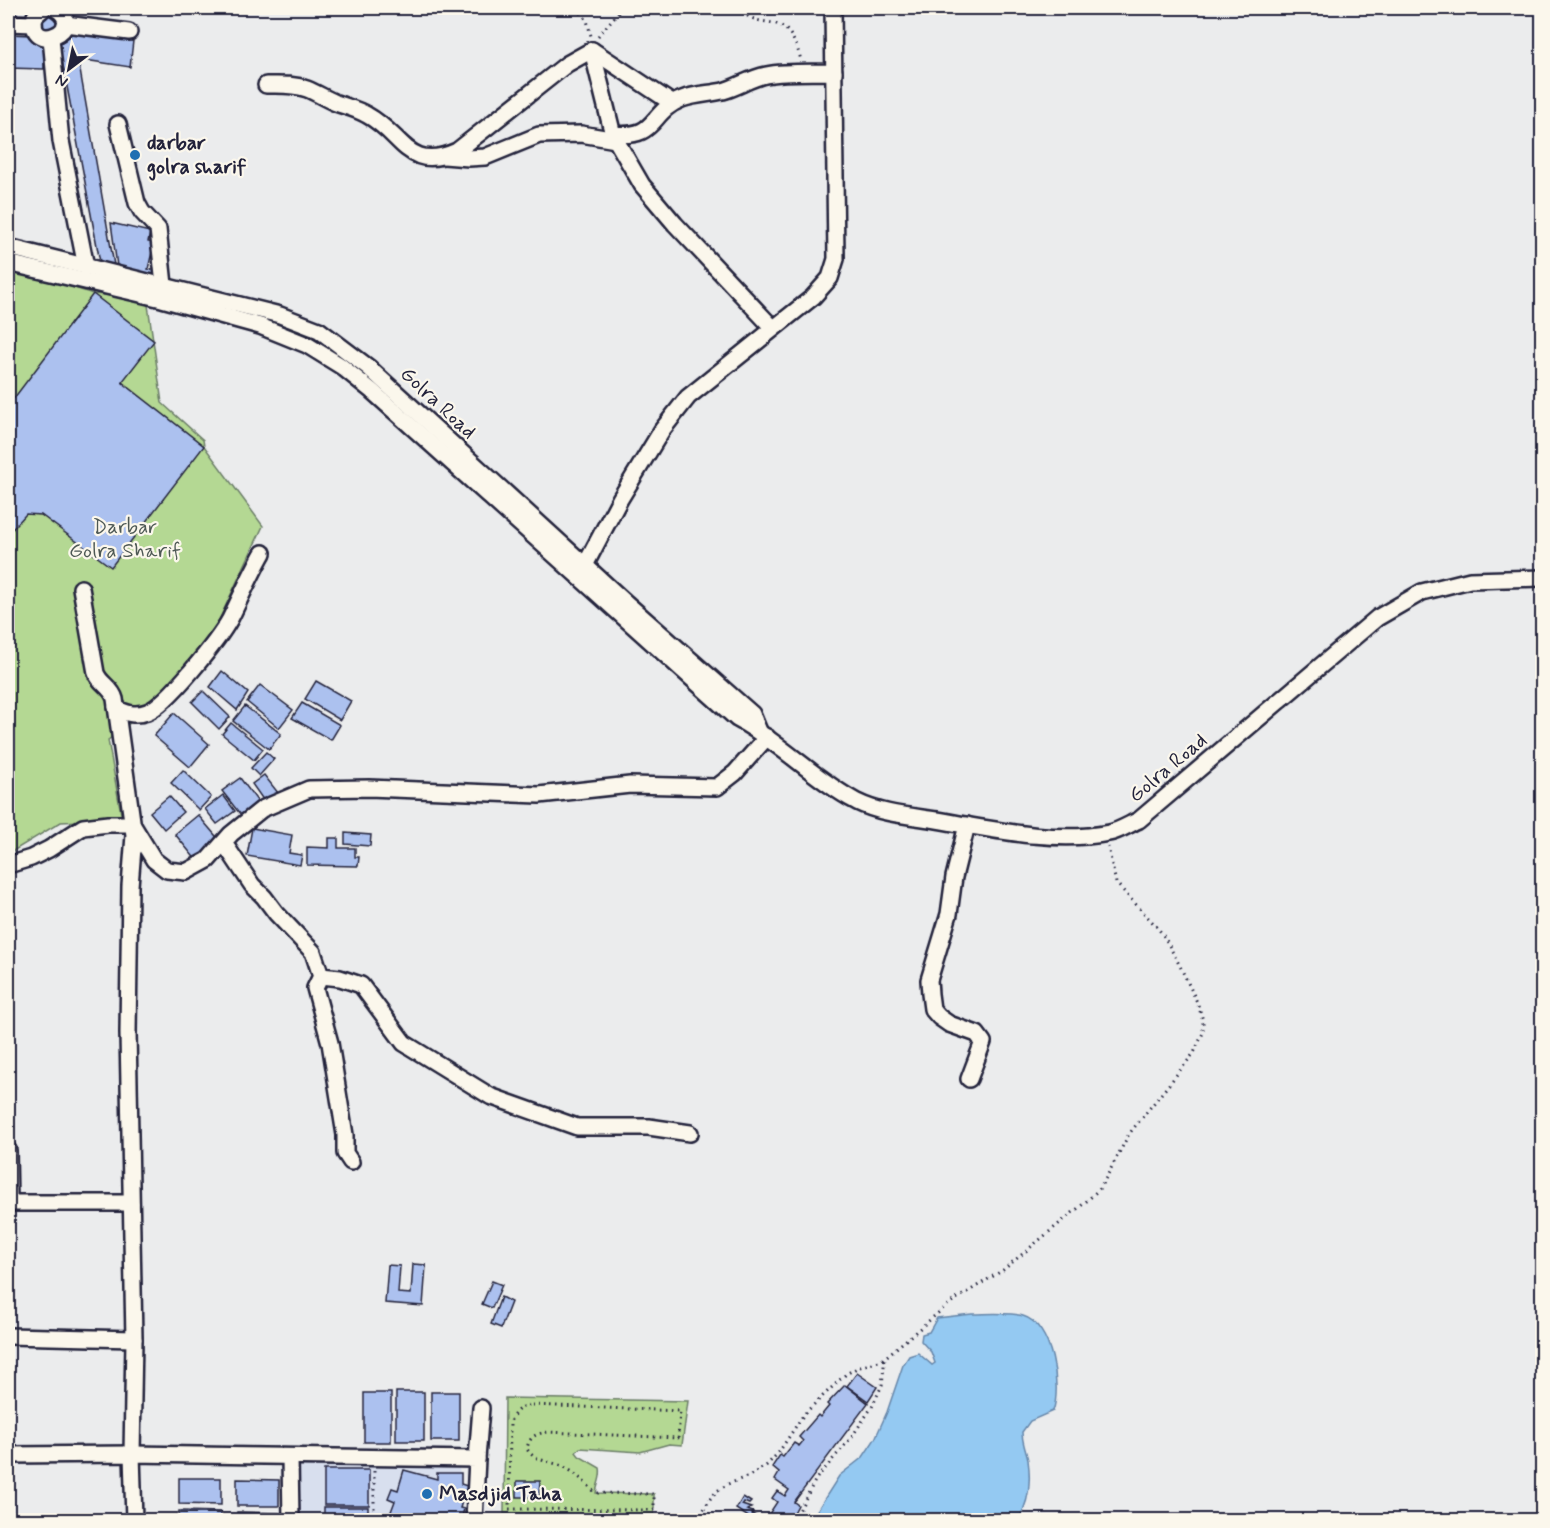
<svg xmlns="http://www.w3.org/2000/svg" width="1550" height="1528" viewBox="0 0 1550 1528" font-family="Mynerve,sans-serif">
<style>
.built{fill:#d8dfee}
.green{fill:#b4d893;stroke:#6b7d67;stroke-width:1.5}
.water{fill:#94c9f2;stroke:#6686a9;stroke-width:1.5}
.building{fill:#acc1ef;stroke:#22223b;stroke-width:1.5}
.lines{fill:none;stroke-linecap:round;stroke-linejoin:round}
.minor-casing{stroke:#22223b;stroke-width:20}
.path{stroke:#22223b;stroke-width:3;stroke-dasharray:1.5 4.5;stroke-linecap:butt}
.minor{stroke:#fbf7ec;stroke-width:15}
.poi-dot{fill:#1f6fb2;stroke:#fbf7ec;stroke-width:2}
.labels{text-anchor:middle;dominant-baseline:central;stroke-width:4.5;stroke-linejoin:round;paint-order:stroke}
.poi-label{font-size:21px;font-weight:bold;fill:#22223b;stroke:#fbf7ec;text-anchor:start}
.street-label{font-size:21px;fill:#22223b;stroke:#fbf7ec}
.park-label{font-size:21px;fill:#4e5955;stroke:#fbf7ec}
</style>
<rect width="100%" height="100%" fill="#ebeced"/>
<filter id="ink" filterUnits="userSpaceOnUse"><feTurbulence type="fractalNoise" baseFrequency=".0167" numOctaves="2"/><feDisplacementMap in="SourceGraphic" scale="12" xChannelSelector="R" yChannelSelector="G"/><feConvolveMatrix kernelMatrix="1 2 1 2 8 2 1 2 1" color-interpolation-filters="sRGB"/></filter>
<g filter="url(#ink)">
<polygon class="built" points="459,1464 462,1520 295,1520 292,1465 387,1467"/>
<g class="green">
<polygon points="8,266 93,294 147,298 162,403 203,440 204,446 263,526 204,652 139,716 108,740 122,819 61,822 8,854"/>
<path d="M505,1398L688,1401L682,1445L669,1444L640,1452L580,1448L576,1452L579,1456L600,1468C602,1477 597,1484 596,1493L654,1494V1515L504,1513Z"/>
</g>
<path class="water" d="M972,1314C988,1314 1008,1312 1023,1316C1052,1324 1062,1387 1053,1411L1030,1421L1022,1432C1022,1442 1026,1451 1028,1460C1031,1481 1029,1503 1018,1520H811L839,1476L863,1457L875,1439L887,1412L903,1365L909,1356L918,1353L932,1365L935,1363L931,1352L921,1341L922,1334L929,1332L937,1318Z"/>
<g class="building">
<polygon points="50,13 59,20 54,31 42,29 41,17"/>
<polygon points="72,33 133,41 130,67 78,59 114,265 100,262 59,44 69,37"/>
<polygon points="8,34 30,35 36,41 44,46 44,69 8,68"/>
<polygon points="111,223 150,232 148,242 154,243 148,269 155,270 154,275 117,266"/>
<polygon points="93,294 154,341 122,382 204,446 111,567 41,515 26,514 8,534 8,406"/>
<polygon points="222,671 248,693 237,710 210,687"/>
<polygon points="316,681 351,701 340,720 305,699"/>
<polygon points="260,685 293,710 279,728 247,702"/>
<polygon points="203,691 230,717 219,729 192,702"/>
<polygon points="302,703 340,725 331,740 292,718"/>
<polygon points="245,706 281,734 269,749 233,721"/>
<polygon points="174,713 209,744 190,767 154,736"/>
<polygon points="231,723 263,749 254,760 222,734"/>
<polygon points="266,752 274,759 259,776 251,768"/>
<polygon points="183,770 211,797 199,810 171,783"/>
<polygon points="264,775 279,794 266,804 252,784"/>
<polygon points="240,778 261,806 244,819 222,791"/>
<polygon points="223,795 235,811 217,824 205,809"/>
<polygon points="169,796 183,812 164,829 150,812"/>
<polygon points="198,815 221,842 197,861 175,834"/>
<polygon points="252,828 292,835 289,853 302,855 300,865 247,856"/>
<polygon points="345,833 371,835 370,846 345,844"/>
<polygon points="329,838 338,838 338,848 355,848 355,857 359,857 358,866 307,865 307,847 329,848"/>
<polygon points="413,1264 426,1265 423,1306 385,1303 388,1265 400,1266 398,1293 411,1294"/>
<polygon points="492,1281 502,1285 492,1308 482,1304"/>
<polygon points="501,1297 511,1302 501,1328 491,1324"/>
<polygon points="857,1373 877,1387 868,1401 847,1386"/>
<polygon points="845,1385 868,1403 794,1502 798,1505 790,1520 765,1520 777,1502 772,1498 777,1491 785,1496 789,1490 775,1480 779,1473 772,1467 780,1455 783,1457 794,1443 799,1446 803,1441 799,1437 818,1415 820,1417 829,1406 827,1404"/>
<rect x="396" y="1392" width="28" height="49"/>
<rect x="431" y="1392" width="28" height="49"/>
<rect x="364" y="1393" width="27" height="49"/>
<rect x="324" y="1470" width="45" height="35"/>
<polygon points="404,1470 437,1479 437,1473 461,1473 461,1484 467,1486 460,1508 464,1509 461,1520 400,1520 389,1517 395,1501 388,1498 392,1488 398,1490"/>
<polygon points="179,1478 221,1478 221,1505 179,1504"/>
<polygon points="237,1479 279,1480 279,1506 237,1506"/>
<polygon points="517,1481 540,1481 539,1497 517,1497"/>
<polygon points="743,1497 751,1502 749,1504 744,1502 742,1505 751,1508 747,1510 753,1512 752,1514 763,1520 753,1520 736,1509"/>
<rect x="324" y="1507" width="44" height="13"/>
<polygon points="179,1511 221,1512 221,1520 179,1520"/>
<polygon points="237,1512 279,1513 279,1520 237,1520"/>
</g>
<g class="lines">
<defs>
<g id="minor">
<path d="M44,8L35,16C26,56 90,30 55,8"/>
<polyline points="8,23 34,24"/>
<polyline points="65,24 129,32"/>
<polyline points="51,38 61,141 86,267"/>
<polyline points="592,50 672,103"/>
<path d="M266,85C280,85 294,84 307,89C317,93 326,99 336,103C347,107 357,109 367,115C404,135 407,173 457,151L567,64L592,50L613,135L642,185L675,224L773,328"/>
<polyline points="118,124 137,203 142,212 158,229 164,285"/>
<path d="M613,134C659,139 648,112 682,99C695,94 709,94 723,91C738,87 750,78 766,75C788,71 812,73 834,72"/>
<polyline points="444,156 469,158 485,157 539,135 581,134 616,140"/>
<polyline points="8,247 280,315 319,330 368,367 625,602 752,714 759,731"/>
<path d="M8,263L162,299L260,326L307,345L341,366L372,391L737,719C780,742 814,779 857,802C881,814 911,816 937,820C991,829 1055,844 1109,833C1119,831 1130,824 1139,820L1377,618L1422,592L1470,580L1542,578"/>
<polyline points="581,573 620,499 662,430 688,397 813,297 830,278 836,259 833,8"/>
<path d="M81,588L96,673C100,684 112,687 115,699L134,835L130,886L128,1033L134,1339L132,1454L134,1520"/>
<path d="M116,707C124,714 136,716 147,712C167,705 219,639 230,619C241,597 251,574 263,553"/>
<polyline points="967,825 954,877 949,914 929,980 930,994 932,1009 939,1017 949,1024 977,1034 983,1042 969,1079"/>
<polyline points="224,843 252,885 264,897 276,913 313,952 321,976 315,988 330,1043 345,1135 345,1153 351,1162"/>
<polyline points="8,865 31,858 49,849 83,827 108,824 132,824 154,860 167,870 186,872 208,860 231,834 262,809 309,789 369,788 539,795 630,785 717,787 735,773 767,737"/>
<polyline points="321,976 340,978 361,985 404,1043 490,1096 577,1127 649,1127 690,1133"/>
<polyline points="8,1150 9,1203"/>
<polyline points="8,1203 131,1203"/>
<polyline points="8,1336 134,1339"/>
<polyline points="8,1455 132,1454 477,1459 474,1520"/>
<polyline points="290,1457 291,1520"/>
<polyline points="477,1459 481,1408"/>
</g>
</defs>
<use href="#minor" class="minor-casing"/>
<g class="path">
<polyline points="577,8 587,20 591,36"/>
<path d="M738,8C764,36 785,3 801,60"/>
<polyline points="579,10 588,8"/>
<polyline points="598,36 622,8"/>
<path d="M532,1405L680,1411L678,1438L549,1432C537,1433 529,1436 527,1449C535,1463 552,1460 566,1468C577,1474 586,1484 596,1493L654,1494V1510L509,1509L510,1422C515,1411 520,1406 532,1405Z"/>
<polyline points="374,1471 374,1520"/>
<polyline points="698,1520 710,1499 717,1491 728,1484 749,1476 767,1465 779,1452 804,1414 846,1374 857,1368 882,1360 950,1303 1003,1270 1088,1200 1099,1189 1107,1176 1129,1134 1194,1053 1203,1033 1203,1020 1197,1002 1180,966 1165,938 1157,927 1116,883 1108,847"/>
<polyline points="794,1520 816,1479 851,1438 872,1407 882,1385 885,1357"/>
</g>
<use href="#minor" class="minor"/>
</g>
</g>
<g class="poi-dot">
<circle cx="135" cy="155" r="6"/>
<circle cx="427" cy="1494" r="6"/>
</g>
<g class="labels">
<g class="poi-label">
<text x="147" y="143">darbar<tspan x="147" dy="24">golra sharif</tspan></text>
<text x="439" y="1494">Masdjid Taha</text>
</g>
<g class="street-label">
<text transform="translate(438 403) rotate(43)">Golra Road</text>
<text transform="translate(1168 768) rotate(-40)">Golra Road</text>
</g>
<g class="park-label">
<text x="125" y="527">Darbar<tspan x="125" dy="24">Golra Sharif</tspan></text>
</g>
</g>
<rect width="1550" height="1528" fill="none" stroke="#fbf7ec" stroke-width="30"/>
<rect x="15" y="15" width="1520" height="1498" fill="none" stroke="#22223b" stroke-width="2" filter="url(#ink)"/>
<g transform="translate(69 69) rotate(212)" stroke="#fbf7ec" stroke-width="4.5" paint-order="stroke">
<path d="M0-4.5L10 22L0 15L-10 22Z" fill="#22223b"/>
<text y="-9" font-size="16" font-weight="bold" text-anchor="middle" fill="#22223b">N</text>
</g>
</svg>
